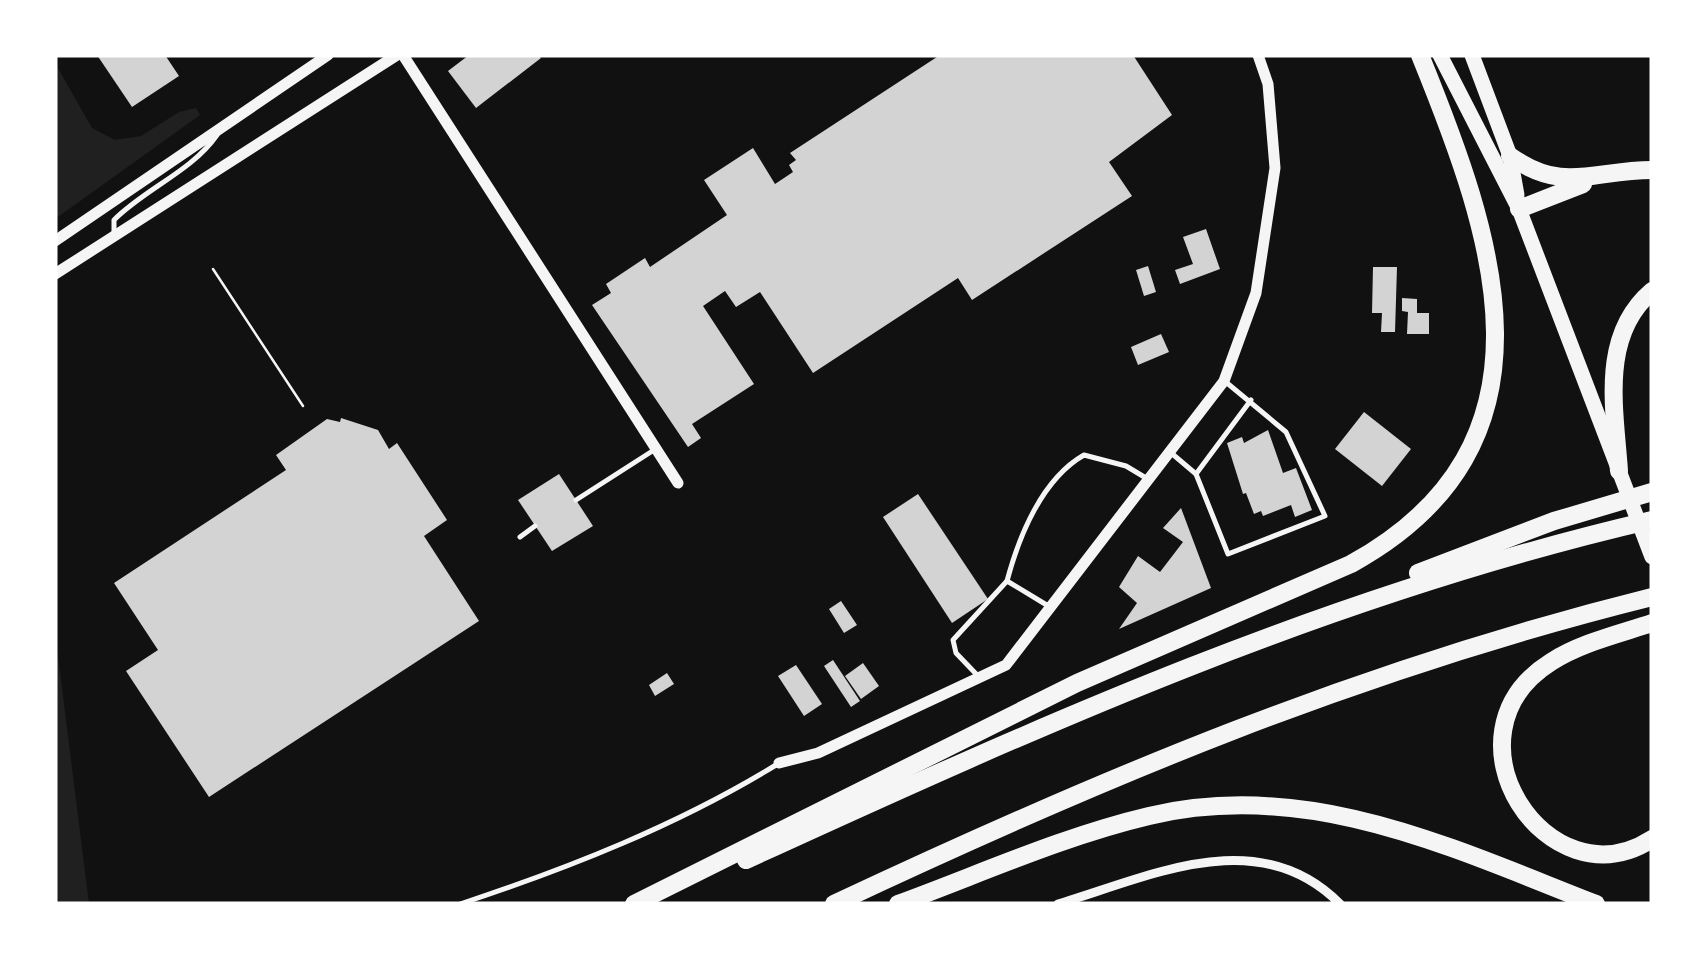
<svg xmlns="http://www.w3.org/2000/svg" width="1707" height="959" viewBox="0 0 1707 959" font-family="'Golos Text',sans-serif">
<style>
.green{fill:#202020}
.building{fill:#d3d3d3}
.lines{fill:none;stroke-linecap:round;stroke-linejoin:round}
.path{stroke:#f5f5f5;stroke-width:2.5}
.service{stroke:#f5f5f5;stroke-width:5}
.minor{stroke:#f5f5f5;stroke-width:9}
.tertiary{stroke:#f5f5f5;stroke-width:11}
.trunk{stroke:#f5f5f5;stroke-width:15}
.motorway{stroke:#f5f5f5;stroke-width:18}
</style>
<rect width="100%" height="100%" fill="#111"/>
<g class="green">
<polygon points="55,63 92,128 115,140 141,136 179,112 196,108 200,115 55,219"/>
<polygon points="55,632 89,904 55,904"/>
</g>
<g class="building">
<polygon points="97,55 165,55 179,76 132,107"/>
<polygon points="469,55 538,55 541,58 476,108 448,71"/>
<polygon points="940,55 1133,55 1172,115 1109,162 1132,196 972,300 958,278 813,373 760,292 736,307 725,291 703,306 754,384 692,424 701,438 688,447 592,305 611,293 606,284 645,258 650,267 727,215 704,180 753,148 775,184 793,172 789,165 796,160 790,153"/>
<polygon points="1206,229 1220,269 1180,284 1175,270 1193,264 1183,237"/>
<polygon points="1148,266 1156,292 1144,296 1136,270"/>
<polygon points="1373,267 1397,267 1395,332 1381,332 1382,313 1372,313"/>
<polygon points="1402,298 1417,299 1417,313 1429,313 1429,334 1407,334 1408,312 1402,311"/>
<polygon points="1161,334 1169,352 1138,365 1131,347"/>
<polygon points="1364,412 1411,449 1382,486 1335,449"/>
<polygon points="341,418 378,430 389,449 397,443 447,520 424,536 479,621 209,797 126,671 158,650 114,583 286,470 276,455 327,419 340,422"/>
<polygon points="1268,430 1283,473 1296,468 1312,510 1295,517 1291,505 1263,516 1261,511 1254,514 1246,493 1243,494 1227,443 1242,437 1244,443"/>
<polygon points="559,474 593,526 552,551 518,500"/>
<polygon points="918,494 988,599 952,623 883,517"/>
<polygon points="1181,508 1211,588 1119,629 1137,603 1119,587 1138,556 1160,572 1183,542 1163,528"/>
<polygon points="841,601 857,625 844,633 829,609"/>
<polygon points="833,660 860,701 851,707 824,666"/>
<polygon points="863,663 879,686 861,699 845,676"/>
<polygon points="796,665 822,704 804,716 778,676"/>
<polygon points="667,673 674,684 655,696 649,685"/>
</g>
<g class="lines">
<polyline class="path" points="213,269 303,406"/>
<g class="service">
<path d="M114,234V220C146,188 191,172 217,135"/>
<polyline points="1170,452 1196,474 1228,554 1325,516 1286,432 1227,383"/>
<polyline points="1196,474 1251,400"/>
<polyline points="576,500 654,450"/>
<polyline points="520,537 535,526"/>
<path d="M1050,607L1007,581C1019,536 1042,479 1084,455L1126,466L1146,478"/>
<polyline points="979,677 956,653 953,640 1007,581"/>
<path d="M460,904C569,868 678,825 776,765"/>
</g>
<path class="minor" d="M1058,904C1151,876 1259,822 1340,904"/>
<g class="tertiary">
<polyline points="403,55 678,483"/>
<polyline points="55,241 328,55"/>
<polyline points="55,274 397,55"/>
<polyline points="779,763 818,753 1006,665 1224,381 1256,293 1275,168 1268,84 1258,55"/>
</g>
<g class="trunk">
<polyline points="1440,55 1519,209 1652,557"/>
<polyline points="1472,55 1510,156 1517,195"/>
</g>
<g class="motorway">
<path d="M1510,156C1564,194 1593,170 1652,170"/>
<polyline points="1519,209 1583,184"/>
<path d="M1619,471C1615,410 1599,336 1652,291"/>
<polyline points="1418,573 1554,521 1652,492"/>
<path d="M1652,623C1619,634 1580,643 1551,662C1435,735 1548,906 1652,839"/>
<path d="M746,860C1043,724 1332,594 1652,520"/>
<path d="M634,904L1077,683L1351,564C1569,444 1494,237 1420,55"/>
<path d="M834,904C1104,777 1362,669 1652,597"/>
<path d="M898,904C980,874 1064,836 1149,816C1308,778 1452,848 1596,904"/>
</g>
</g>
<rect width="1707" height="959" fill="none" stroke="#ffffff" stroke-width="115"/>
</svg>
